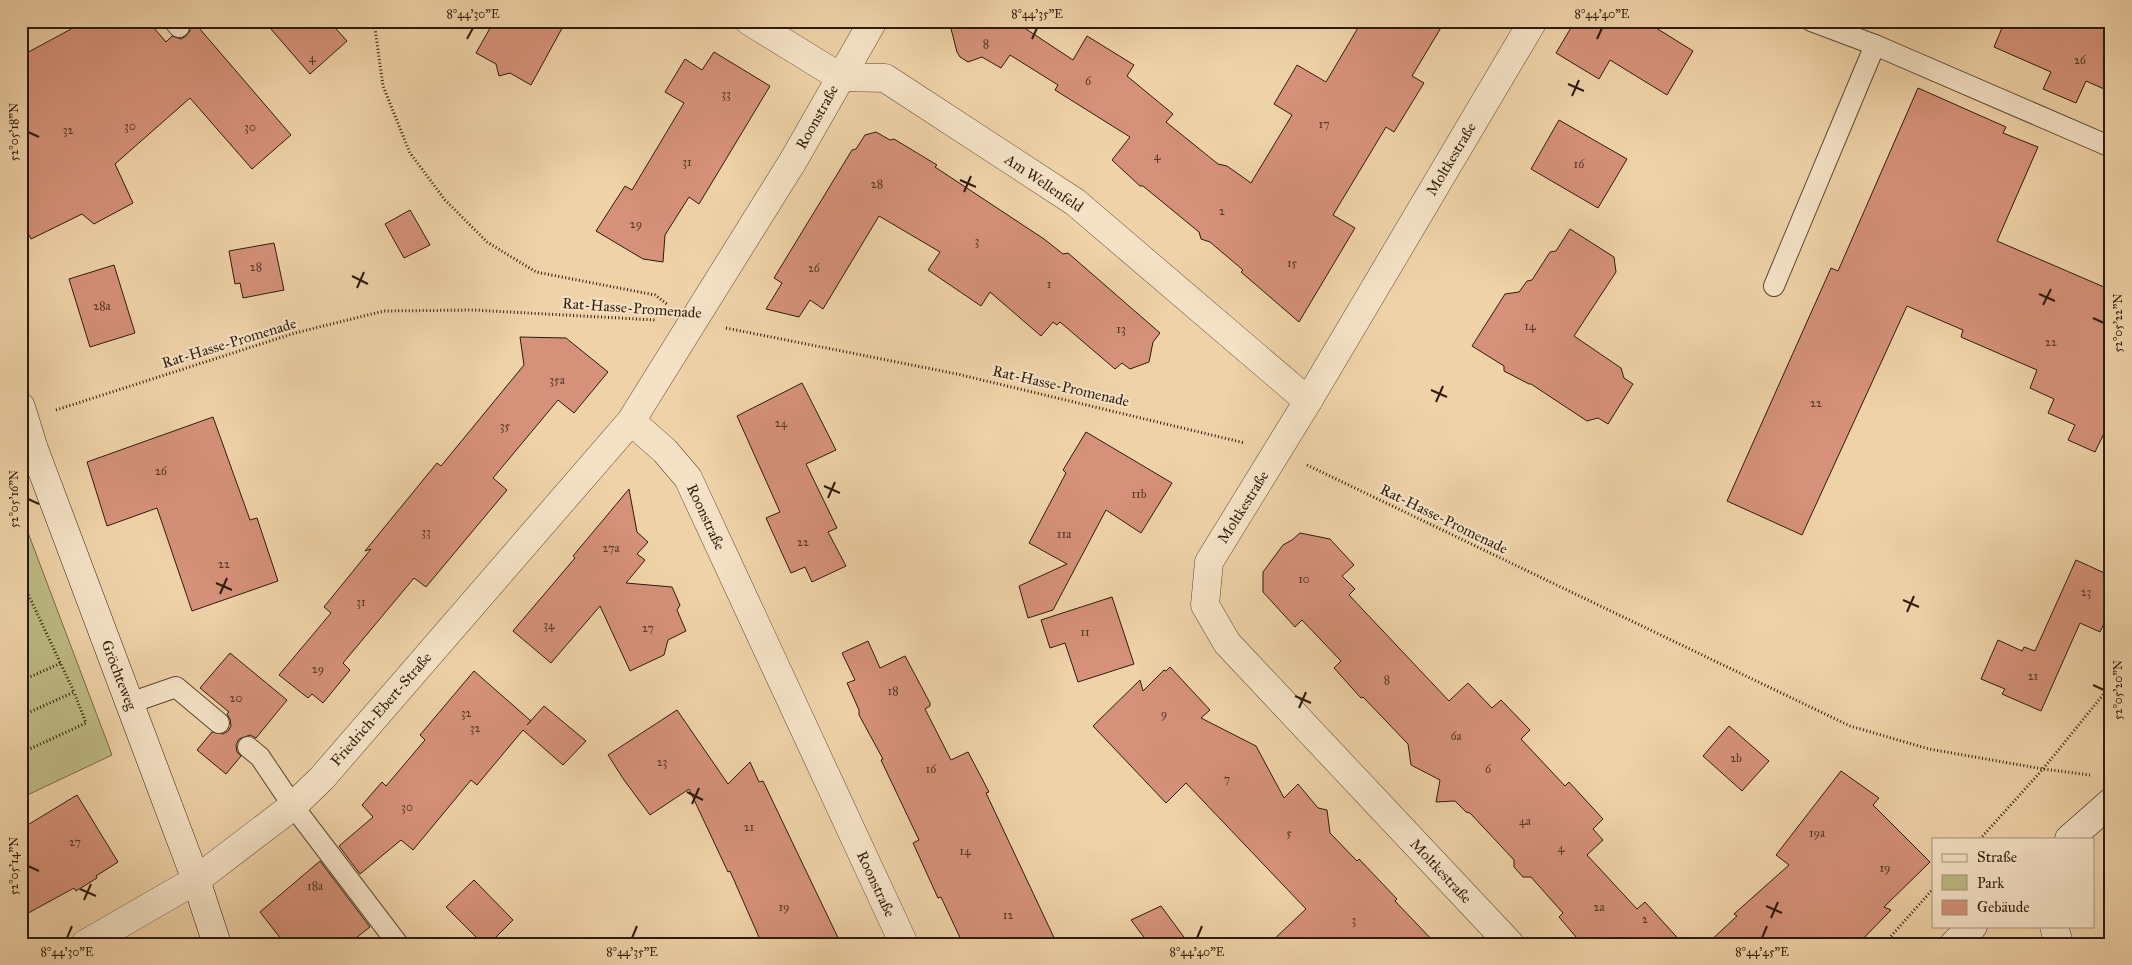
<svg xmlns="http://www.w3.org/2000/svg" width="2132" height="965" viewBox="0 0 2132 965" font-family="'IM FELL Great Primer',serif">
<style>
.green{fill:#beba84;stroke:#766a48}
.building{fill:#d59179;stroke:#2e1b0c}
.lines{fill:none;stroke-linecap:round;stroke-linejoin:round}
.lane-casing{stroke:#5e4933;stroke-width:22}
.street-casing{stroke:#5e4933;stroke-width:29}
.secondary-casing{stroke:#2e1b0c;stroke-width:29}
.path{stroke:#2e1b0c;stroke-width:3;stroke-dasharray:1 2.5;stroke-linecap:butt}
.lane{stroke:#f5e2c6;stroke-width:20}
.street{stroke:#f5e2c6;stroke-width:28}
.secondary{stroke:#f5e2c6;stroke-width:28}
.ticks{fill:none;stroke:#2e1b0c;stroke-width:2}
.labels{text-anchor:middle;dominant-baseline:central;stroke-width:4;stroke-linejoin:round;paint-order:stroke}
.number-label{font-size:12px;fill:#583827}
.street-label{font-size:15px;fill:#2e1b0c;stroke:#f5e2c6}
.neatline{fill:none;stroke:#2e1b0c;stroke-width:2}
.ticks-label{font-size:12px;text-anchor:middle;fill:#2e1b0c}
</style>
<rect width="100%" height="100%" fill="#efd2a8"/>
<filter id="stains"><feTurbulence type="fractalNoise" baseFrequency=".004" numOctaves="4"/><feColorMatrix values="0 0 0 0 .2 0 0 0 0 .09 0 0 0 0 .02 0 0 0 .5 -.17"/></filter>
<radialGradient id="worn" r=".72"><stop offset=".6" stop-color="#630" stop-opacity="0"/><stop offset="1" stop-color="#630" stop-opacity=".3"/></radialGradient>
<polygon class="green" points="21,514 112,755 21,798"/>
<g class="building">
<polygon points="86,21 148,21 166,42 172,36 181,39 186,36 190,31 189,21 193,21 291,135 252,169 190,98 115,164 133,203 94,224 82,214 31,239 21,220 21,56"/>
<polygon points="264,21 329,21 347,41 310,74"/>
<polygon points="494,21 566,21 531,85 510,73 499,76 496,64 476,53"/>
<polygon points="949,21 1014,21 1073,60 1087,36 1134,65 1127,76 1173,114 1166,122 1218,164 1227,166 1251,183 1292,115 1274,104 1297,65 1326,82 1362,21 1445,21 1412,76 1424,83 1394,132 1386,127 1333,215 1355,228 1299,322 1241,272 1243,270 1210,242 1201,239 1199,232 1143,186 1140,186 1112,160 1130,137 1055,90 1058,85 1010,55 1001,68 982,57 968,62 960,57 957,52"/>
<polygon points="1575,21 1645,21 1693,51 1667,95 1610,60 1599,79 1556,53"/>
<polygon points="2005,21 2111,21 2111,92 2086,81 2076,103 2043,89 2051,72 1994,47"/>
<polygon points="714,52 770,86 699,204 689,197 665,235 663,262 643,259 596,231 625,186 632,190 684,103 665,92 685,59 702,70"/>
<polygon points="1918,88 2006,127 2003,133 2038,147 1997,241 2111,290 2111,419 2095,452 2068,440 2075,425 2048,413 2054,399 2030,388 2037,370 1961,337 1963,330 1907,306 1802,535 1727,501 1831,268 1838,271"/>
<polygon points="1559,120 1627,159 1598,208 1531,169"/>
<polygon points="876,132 890,140 894,139 937,165 935,167 1044,239 1063,254 1068,253 1160,333 1153,342 1149,362 1130,369 1122,363 1115,369 1060,322 1057,325 1053,322 1041,336 990,292 981,306 928,270 940,252 879,216 823,309 810,300 799,317 766,309 782,283 774,278 852,150 856,149 865,135"/>
<polygon points="410,210 430,245 404,258 385,224"/>
<polygon points="1570,229 1614,257 1616,272 1574,336 1621,368 1624,378 1633,384 1608,424 1598,418 1587,421 1531,384 1529,384 1504,371 1504,366 1472,346 1505,294 1519,292 1527,281 1532,280 1550,252 1556,251"/>
<polygon points="274,243 284,290 243,298 240,283 235,284 229,251"/>
<polygon points="114,265 135,333 90,347 69,279"/>
<polygon points="520,337 566,338 608,372 574,413 558,400 493,478 507,490 426,587 414,578 343,663 350,670 323,703 312,694 308,698 279,675 331,613 324,607 371,549 365,551 437,463 441,466 524,365"/>
<polygon points="802,383 836,450 806,464 837,528 828,532 846,566 812,582 805,567 791,573 766,518 780,512 737,416"/>
<polygon points="213,417 250,520 257,518 278,581 192,611 157,508 107,526 87,462"/>
<polygon points="1086,432 1172,483 1141,533 1106,510 1053,610 1028,618 1019,586 1067,564 1029,543 1066,473 1063,470"/>
<polygon points="629,489 637,532 648,542 637,554 645,560 626,583 672,587 680,605 677,610 686,631 668,640 664,655 630,671 600,606 551,663 513,631 575,558 573,556"/>
<polygon points="1300,533 1330,539 1354,565 1342,576 1355,589 1349,595 1449,701 1468,683 1492,708 1501,700 1530,730 1521,739 1565,786 1569,782 1603,819 1593,829 1603,840 1587,855 1637,909 1645,902 1683,944 1582,944 1559,917 1563,913 1531,877 1523,877 1514,867 1514,860 1470,813 1466,812 1455,801 1436,802 1440,780 1411,765 1408,744 1363,697 1361,698 1334,668 1341,661 1302,620 1295,627 1263,592 1263,572 1283,545 1292,540"/>
<polygon points="2076,560 2111,576 2111,608 2100,632 2080,623 2041,711 2002,694 2005,689 1981,679 1998,640 2022,651 2024,647 2035,651"/>
<polygon points="1112,597 1134,664 1078,682 1065,643 1050,648 1041,620"/>
<polygon points="868,641 880,668 905,656 930,703 930,706 925,709 951,760 968,752 989,792 986,793 1057,944 963,944 941,897 938,898 913,843 919,840 881,760 883,759 859,715 859,710 847,683 855,680 842,653"/>
<polygon points="230,653 287,700 256,738 250,735 239,739 236,745 237,752 241,756 226,774 197,750 212,732 223,734 228,731 231,726 230,719 227,714 229,712 200,688"/>
<polygon points="1170,667 1210,710 1201,718 1256,746 1284,798 1298,784 1318,808 1327,810 1330,833 1357,861 1359,859 1397,899 1395,901 1436,944 1269,944 1306,909 1186,783 1166,803 1093,726 1140,680 1143,691 1164,670 1166,671"/>
<polygon points="474,671 531,721 527,725 544,706 586,741 563,765 523,730 477,785 471,780 413,850 401,840 360,874 339,846 373,817 362,805 382,782 386,786 425,740 420,735"/>
<polygon points="677,710 728,784 750,762 759,782 763,781 841,944 762,944 730,871 728,872 689,789 650,815 624,780 608,755"/>
<polygon points="1729,726 1769,761 1742,791 1703,756"/>
<polygon points="1841,771 1879,798 1873,805 1930,862 1884,907 1891,910 1858,944 1707,944 1737,916 1734,914 1789,865 1776,855"/>
<polygon points="77,795 118,862 96,876 97,878 76,891 74,888 21,917 21,829"/>
<polygon points="320,861 370,927 348,944 285,944 260,912"/>
<polygon points="474,880 513,920 489,944 483,944 446,907"/>
<polygon points="1161,906 1189,944 1149,944 1131,920"/>
</g>
<g class="lines">
<defs>
<g id="lane">
<polyline points="174,21 179,27"/>
<polyline points="1811,21 1875,45 2111,147"/>
<polyline points="1774,286 1875,45"/>
<polyline points="130,703 176,687 219,723"/>
<polyline points="248,747 260,757 293,806 398,944"/>
</g>
<g id="street">
<polyline points="749,21 840,77 885,78 1075,202 1308,401"/>
<polyline points="631,421 665,451 688,478 904,944"/>
<polyline points="2054,926 2059,944"/>
<polyline points="85,944 196,880 293,806 322,778 631,421 793,161 873,21"/>
<polyline points="1510,944 1227,643 1205,605 1209,562 1308,401 1533,21"/>
</g>
<g id="secondary">
<polyline points="21,407 34,449 196,880 217,944"/>
<polyline points="2069,839 2111,802"/>
<polyline points="1954,944 1973,926"/>
</g>
</defs>
<use href="#lane" class="lane-casing"/>
<use href="#street" class="street-casing"/>
<use href="#secondary" class="secondary-casing"/>
<g class="path">
<polyline points="374,21 383,86 410,153 445,200 487,242 536,272 655,295 667,304"/>
<polyline points="726,328 957,374 1245,443"/>
<polyline points="56,410 295,333 384,311 473,310 655,320"/>
<polyline points="1307,465 1850,726 1929,749 2043,769 2090,775"/>
<polyline points="21,579 74,692 21,716"/>
<polyline points="21,596 28,593"/>
<polyline points="21,681 61,663"/>
<polyline points="21,753 86,723 74,692"/>
<polyline points="1980,839 2043,769 2111,685"/>
<polyline points="1884,944 1933,889"/>
</g>
<use href="#lane" class="lane"/>
<use href="#street" class="street"/>
<use href="#secondary" class="secondary"/>
</g>
<path class="ticks" d="M467,39L473,28M1032,39L1037,28M1597,39L1602,28M1568,84L1584,91M1572,96L1579,80M28,132L39,137M960,180L976,187M964,192L971,176M352,276L368,284M357,288L364,272M2039,294L2055,301M2043,305L2051,289M2093,318L2104,323M1431,390L1447,397M1436,402L1443,386M824,486L840,493M828,498L835,482M28,499L39,504M216,583L232,590M220,594L227,578M1903,600L1919,607M1907,612L1914,596M2093,685L2104,690M1295,696L1311,703M1299,708L1306,692M687,792L703,800M692,804L699,788M28,866L39,871M80,889L96,896M84,900L91,884M1766,906L1782,913M1771,918L1778,902M67,938L72,926M632,938L637,926M1197,938L1202,926M1762,938L1767,926"/>
<g class="labels">
<g class="number-label">
<text x="986" y="44">8</text>
<text x="312" y="58">4</text>
<text x="2080" y="60">26</text>
<text x="1088" y="81">6</text>
<text x="726" y="94">33</text>
<text x="1324" y="124">17</text>
<text x="130" y="126">30</text>
<text x="250" y="127">30</text>
<text x="68" y="130">32</text>
<text x="1157" y="156">4</text>
<text x="687" y="162">31</text>
<text x="1579" y="164">16</text>
<text x="877" y="184">28</text>
<text x="1222" y="211">2</text>
<text x="636" y="224">29</text>
<text x="977" y="241">3</text>
<text x="1292" y="263">15</text>
<text x="256" y="267">28</text>
<text x="814" y="268">26</text>
<text x="1049" y="284">1</text>
<text x="102" y="306">28a</text>
<text x="1530" y="326">14</text>
<text x="1121" y="329">13</text>
<text x="2051" y="342">22</text>
<text x="557" y="380">35a</text>
<text x="1816" y="403">22</text>
<text x="781" y="423">24</text>
<text x="505" y="426">35</text>
<text x="161" y="471">26</text>
<text x="1139" y="494">11b</text>
<text x="426" y="532">33</text>
<text x="1064" y="534">11a</text>
<text x="803" y="542">22</text>
<text x="611" y="548">27a</text>
<text x="224" y="564">22</text>
<text x="1304" y="579">10</text>
<text x="2086" y="592">23</text>
<text x="361" y="602">31</text>
<text x="549" y="625">34</text>
<text x="648" y="628">27</text>
<text x="1085" y="632">11</text>
<text x="318" y="669">29</text>
<text x="2033" y="676">21</text>
<text x="1387" y="680">8</text>
<text x="893" y="691">18</text>
<text x="236" y="698">20</text>
<text x="466" y="713">32</text>
<text x="1164" y="714">9</text>
<text x="475" y="728">32</text>
<text x="1456" y="736">6a</text>
<text x="1736" y="758">2b</text>
<text x="662" y="762">23</text>
<text x="931" y="769">16</text>
<text x="1488" y="769">6</text>
<text x="1227" y="779">7</text>
<text x="407" y="807">30</text>
<text x="1525" y="821">4a</text>
<text x="749" y="827">21</text>
<text x="1289" y="833">5</text>
<text x="1817" y="833">19a</text>
<text x="75" y="842">27</text>
<text x="1561" y="848">4</text>
<text x="965" y="851">14</text>
<text x="1885" y="868">19</text>
<text x="315" y="886">18a</text>
<text x="784" y="907">19</text>
<text x="1599" y="907">2a</text>
<text x="1008" y="915">12</text>
<text x="1645" y="919">2</text>
<text x="1354" y="920">3</text>
</g>
<g class="street-label">
<text transform="translate(817 117) rotate(-61)">Roonstraße</text>
<text transform="translate(1451 159) rotate(-59)">Moltkestraße</text>
<text transform="translate(1044 183) rotate(34)">Am Wellenfeld</text>
<text transform="translate(632 308) rotate(4)">Rat-Hasse-Promenade</text>
<text transform="translate(229 343) rotate(-17)">Rat-Hasse-Promenade</text>
<text transform="translate(1061 386) rotate(13)">Rat-Hasse-Promenade</text>
<text transform="translate(1243 507) rotate(-58)">Moltkestraße</text>
<text transform="translate(706 517) rotate(65)">Roonstraße</text>
<text transform="translate(1444 519) rotate(26)">Rat-Hasse-Promenade</text>
<text transform="translate(119 675) rotate(69)">Gröchteweg</text>
<text transform="translate(381 709) rotate(-49)">Friedrich-Ebert-Straße</text>
<text transform="translate(1441 871) rotate(47)">Moltkestraße</text>
<text transform="translate(876 884) rotate(65)">Roonstraße</text>
</g>
</g>
<rect width="2132" height="965" fill="none" stroke="#efd2a8" stroke-width="55"/>
<rect x="1932" y="838" width="162" height="90" fill="#f5e2c6" stroke="#a5927c"/>
<rect x="1942" y="854" width="25" height="8" fill="#f5e2c6" stroke="#a5927c"/>
<text x="1977" y="862" font-size="15" fill="#2e1b0c">Straße</text>
<rect x="1942" y="875" width="25" height="15" fill="#beba84" stroke="#a5927c"/>
<text x="1977" y="888" font-size="15" fill="#2e1b0c">Park</text>
<rect x="1942" y="900" width="25" height="15" fill="#d59179" stroke="#a5927c"/>
<text x="1977" y="912" font-size="15" fill="#2e1b0c">Gebäude</text>
<rect x="28" y="28" width="2076" height="910" class="neatline"/>
<g class="ticks-label">
<text x="473" y="18">8°44'30"E</text>
<text x="1037" y="18">8°44'35"E</text>
<text x="1602" y="18">8°44'40"E</text>
<text transform="translate(14 132) rotate(-90)" y="4">52°05'18"N</text>
<text transform="translate(2118 323) rotate(-90)" y="4">52°05'22"N</text>
<text transform="translate(14 499) rotate(-90)" y="4">52°05'16"N</text>
<text transform="translate(2118 690) rotate(-90)" y="4">52°05'20"N</text>
<text transform="translate(14 866) rotate(-90)" y="4">52°05'14"N</text>
<text x="67" y="956">8°44'30"E</text>
<text x="632" y="956">8°44'35"E</text>
<text x="1197" y="956">8°44'40"E</text>
<text x="1762" y="956">8°44'45"E</text>
</g>
<rect width="100%" height="100%" filter="url(#stains)"/>
<rect width="100%" height="100%" fill="url(#worn)"/>
</svg>
